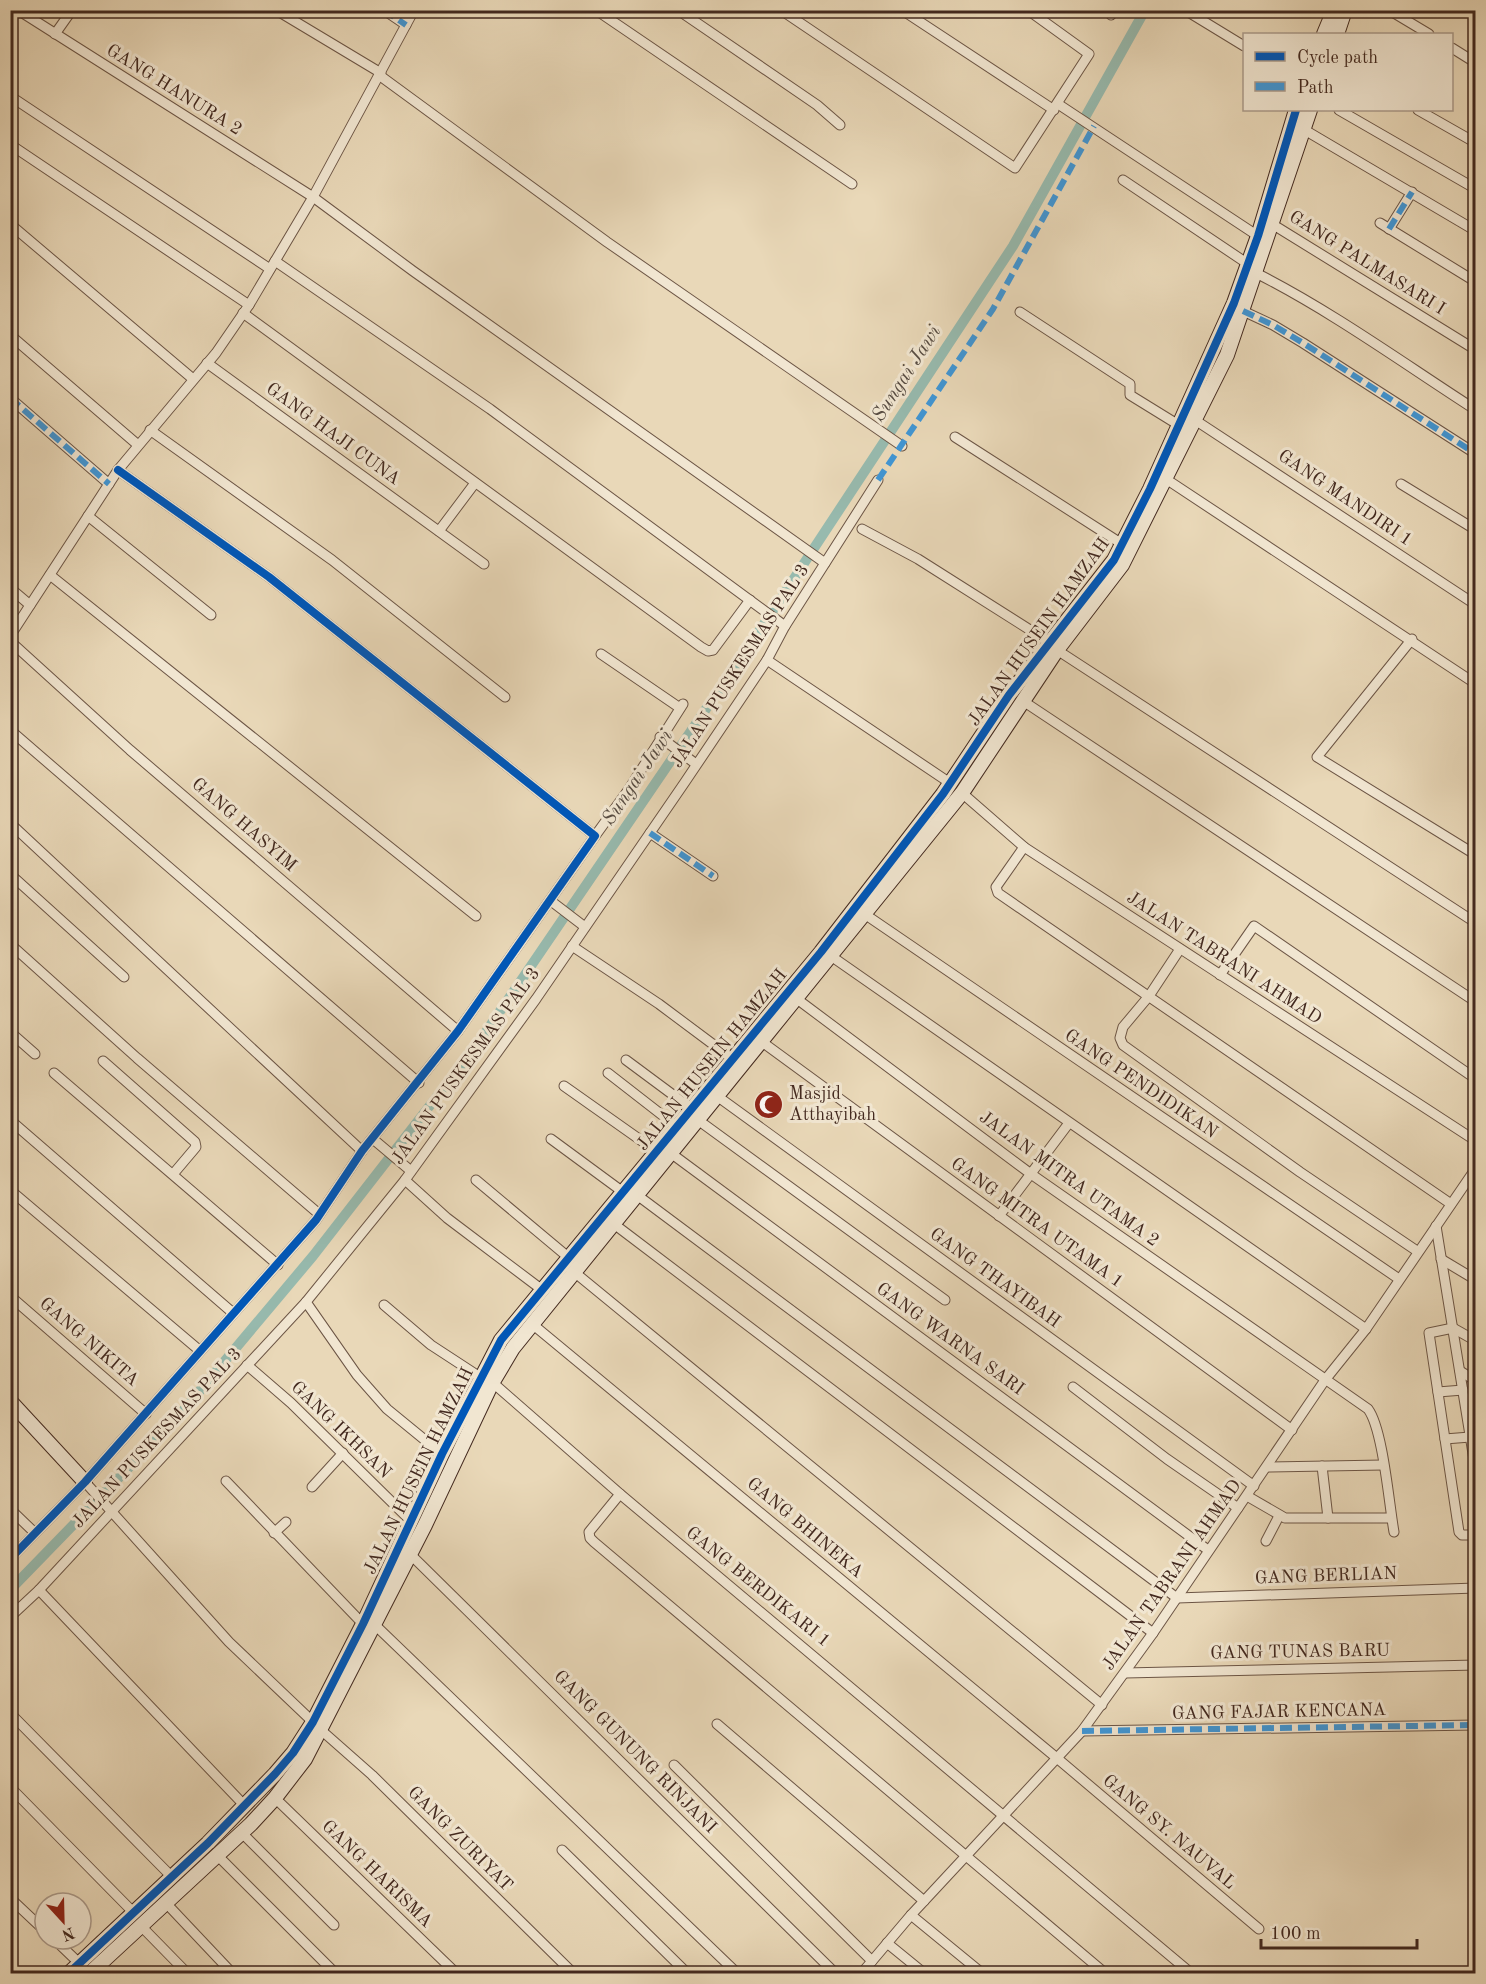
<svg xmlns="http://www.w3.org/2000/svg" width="1486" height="1984" viewBox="0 0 1486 1984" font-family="'Old Standard TT',serif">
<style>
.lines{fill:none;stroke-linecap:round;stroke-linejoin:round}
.canal{stroke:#97baae;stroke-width:10}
.street-casing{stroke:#6c5545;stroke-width:11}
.secondary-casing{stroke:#43291f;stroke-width:16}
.street{stroke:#f1e6d1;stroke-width:9}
.secondary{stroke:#f1e6d1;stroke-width:14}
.quiet{stroke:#4096d5;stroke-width:6;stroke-dasharray:12 6;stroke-linecap:butt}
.cycleway-casing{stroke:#f1e6d1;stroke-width:11}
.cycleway{stroke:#0057b8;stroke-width:8}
.labels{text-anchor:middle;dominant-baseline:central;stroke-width:6;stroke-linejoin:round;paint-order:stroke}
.street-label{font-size:18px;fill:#43291f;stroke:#f1e6d1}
.poi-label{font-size:18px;fill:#43291f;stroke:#f1e6d1;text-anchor:start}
.water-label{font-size:20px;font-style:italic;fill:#584d43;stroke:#f1e6d1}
</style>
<rect width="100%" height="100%" fill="#e9d8b8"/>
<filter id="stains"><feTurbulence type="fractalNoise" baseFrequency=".00333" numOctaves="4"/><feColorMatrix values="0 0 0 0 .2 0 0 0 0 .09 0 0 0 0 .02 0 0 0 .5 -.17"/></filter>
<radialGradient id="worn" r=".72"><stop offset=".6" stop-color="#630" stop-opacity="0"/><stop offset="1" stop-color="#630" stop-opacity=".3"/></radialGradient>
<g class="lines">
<polyline class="canal" points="10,1590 177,1418 313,1256 477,1045 768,618 1013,246 1145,10"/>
<defs>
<g id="street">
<polyline points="18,10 313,197 413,271 825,563"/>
<polyline points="276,10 381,73"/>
<polyline points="384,10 406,25"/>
<polyline points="596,10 852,184"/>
<polyline points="678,10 817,105 840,125"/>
<polyline points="781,10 1015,168 1089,54 1028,10"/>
<polyline points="902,10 1054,110"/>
<polyline points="1185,10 1244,46"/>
<polyline points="1389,10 1429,34"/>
<polyline points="1111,15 1115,10"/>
<polyline points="55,34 72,10"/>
<polyline points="1452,48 1476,63"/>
<polyline points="379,75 607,242 902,446"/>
<polyline points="10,96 270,269"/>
<polyline points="1058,104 1258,236"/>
<polyline points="1339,110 1476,189"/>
<polyline points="1418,110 1476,143"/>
<polyline points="1303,129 1476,231"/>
<polyline points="14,147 249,305"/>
<polyline points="1123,180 1248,264"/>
<polyline points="1380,223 1476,282"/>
<polyline points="10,224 193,379"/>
<polyline points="1272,224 1476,350"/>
<polyline points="1389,229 1412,192"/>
<polyline points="275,261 490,409 785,626"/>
<path d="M1256,273C1333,312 1403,363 1476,410"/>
<polyline points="1243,311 1273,325 1303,343 1476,454"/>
<polyline points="1020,312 1130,384 1130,395 1177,424"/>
<polyline points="243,313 701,647 708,651 713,650 750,600"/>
<polyline points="10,335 138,445"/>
<polyline points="207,363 484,564"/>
<polyline points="10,398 109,484"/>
<polyline points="1195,420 1476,605"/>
<polyline points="150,430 332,560 505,697"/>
<polyline points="955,437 1122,544"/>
<polyline points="1166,479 1476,684"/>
<polyline points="1401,484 1476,530"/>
<polyline points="88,516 211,615"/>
<polyline points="862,529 918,559 1049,642"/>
<polyline points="439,531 475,483"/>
<polyline points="50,575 476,916"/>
<polyline points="10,588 30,605"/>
<polyline points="10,636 118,470 216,353 249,305 313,197 414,10"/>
<polyline points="1412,639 1317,757 1476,855"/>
<polyline points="10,641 130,750 458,1031"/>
<polyline points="1057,650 1476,923"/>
<polyline points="601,654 680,708"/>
<polyline points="767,660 950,783"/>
<polyline points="1023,701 1476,1002"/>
<polyline points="10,730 419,1083"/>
<polyline points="660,737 696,764"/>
<polyline points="962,793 1024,847 1476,1141"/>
<polyline points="10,823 362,1151"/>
<polyline points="650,833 713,876"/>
<polyline points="595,836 629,789 683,704"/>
<polyline points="1024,847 996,887 998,893 1451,1204"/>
<polyline points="10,874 124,977"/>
<polyline points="551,901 585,927"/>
<polyline points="866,915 1399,1279"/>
<polyline points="10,944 137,1058 319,1214"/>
<polyline points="572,946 659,1004 734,1060"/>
<polyline points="1180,949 1149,996 1123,1027 1120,1038 1123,1045 1300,1172 1417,1251"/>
<polyline points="831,956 1366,1329"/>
<polyline points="1220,975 1254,926 1476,1079"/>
<path d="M797,999L1031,1174L1368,1409C1383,1429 1389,1504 1394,1532"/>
<polyline points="10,1032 35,1054"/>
<polyline points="762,1042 1292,1430"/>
<polyline points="626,1060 692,1109"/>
<polyline points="103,1061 195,1142 196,1147 174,1173"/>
<polyline points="54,1073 278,1265"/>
<polyline points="608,1073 680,1129"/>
<polyline points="564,1086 656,1151"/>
<polyline points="717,1096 1254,1486"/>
<polyline points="10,1120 233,1313"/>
<polyline points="698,1120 945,1300"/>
<polyline points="373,1139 411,1171"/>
<polyline points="551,1139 623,1192"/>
<polyline points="672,1154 1208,1550"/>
<polyline points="405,1180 447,1218 541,1289"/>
<polyline points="476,1180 568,1257"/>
<polyline points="10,1190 199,1350"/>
<polyline points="637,1195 1177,1598 1476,1588"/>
<polyline points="999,1216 1069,1123"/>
<polyline points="614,1224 1153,1633"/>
<polyline points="1436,1226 1476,1472"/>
<polyline points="1441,1259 1476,1280"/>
<polyline points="573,1271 1102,1705"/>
<polyline points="10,1296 146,1414"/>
<polyline points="306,1302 357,1375 387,1409 442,1454"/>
<polyline points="384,1305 431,1345 480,1377"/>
<polyline points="531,1323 1058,1759 1259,1929"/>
<polyline points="1476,1341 1453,1328 1429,1333 1459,1532 1462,1535 1476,1535"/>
<polyline points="247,1365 291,1403 410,1520"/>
<polyline points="1460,1371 1476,1381"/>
<polyline points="492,1382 620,1494 1192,1974"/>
<polyline points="1073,1387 1167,1459 1238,1508"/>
<polyline points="1438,1392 1463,1390"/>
<polyline points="1445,1439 1470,1437 1474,1440"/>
<polyline points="1322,1466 1328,1518"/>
<polyline points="1267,1467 1383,1465"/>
<polyline points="226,1481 363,1624"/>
<polyline points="85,1482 229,1642 313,1722"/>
<polyline points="312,1487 343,1453"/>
<polyline points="620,1494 589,1532 590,1538 594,1542 1106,1974"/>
<polyline points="1247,1496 1285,1518 1391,1518"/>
<polyline points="10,1509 35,1533"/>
<polyline points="274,1533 286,1522"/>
<polyline points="1266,1541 1279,1516"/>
<polyline points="410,1554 836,1974"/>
<polyline points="10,1559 85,1482 316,1220 362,1151 458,1031 595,836 269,577 118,470"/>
<polyline points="39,1590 244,1805"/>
<polyline points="10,1617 39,1590 306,1302 405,1180 536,999 685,782 767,660 785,626 878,480"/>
<polyline points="374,1624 738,1974"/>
<polyline points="1125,1673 1476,1665"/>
<polyline points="10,1713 171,1876"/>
<polyline points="717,1724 924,1901"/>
<polyline points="321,1730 372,1775 574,1974"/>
<polyline points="1082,1731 1476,1725"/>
<polyline points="674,1765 872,1961"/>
<polyline points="10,1787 133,1912"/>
<polyline points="275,1798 457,1974"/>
<polyline points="241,1832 334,1925"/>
<polyline points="562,1850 688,1974"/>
<polyline points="216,1854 336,1974"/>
<polyline points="10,1898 45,1931"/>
<polyline points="165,1902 233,1974"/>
<polyline points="911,1915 983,1974"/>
<polyline points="140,1925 188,1974"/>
<polyline points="54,1939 79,1963"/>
<polyline points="887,1943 925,1974"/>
<polyline points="861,1974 911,1915 1082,1731 1153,1633 1325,1380 1366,1329 1476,1168"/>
</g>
<g id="secondary">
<polyline points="1324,34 1334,10"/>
<polyline points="1337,34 1345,10"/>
<polyline points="10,1401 85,1482"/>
<polyline points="68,1974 208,1843 275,1774 293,1753 313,1722 363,1624 442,1454 501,1340 821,952 943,794 1009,695 1114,560 1150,489 1234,303 1258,236 1296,110"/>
<polyline points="89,1974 251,1824 275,1798 305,1759 425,1525 491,1385 513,1348 962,793 1057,650 1122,565 1227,355 1310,110"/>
</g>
</defs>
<use href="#street" class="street-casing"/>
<use href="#secondary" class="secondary-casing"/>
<use href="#street" class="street"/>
<use href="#secondary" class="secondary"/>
<g class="quiet">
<polyline points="384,10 406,25"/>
<polyline points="1389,229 1412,192"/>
<polyline points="1243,311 1273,325 1303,343 1476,454"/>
<polyline points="10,398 109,484"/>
<polyline points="878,480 993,309 1094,126"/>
<polyline points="650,833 713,876"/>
<polyline points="1082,1731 1476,1725"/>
</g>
<defs>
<g id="cycleway">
<polyline points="10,1559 85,1482 316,1220 362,1151 458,1031 595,836 269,577 118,470"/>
<polyline points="68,1974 208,1843 275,1774 293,1753 313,1722 363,1624 442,1454 501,1340 821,952 943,794 1009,695 1114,560 1150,489 1234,303 1258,236 1296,110"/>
</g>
</defs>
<use href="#cycleway" class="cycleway-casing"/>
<use href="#cycleway" class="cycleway"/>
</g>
<defs>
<symbol id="mosque-disc" viewBox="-11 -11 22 22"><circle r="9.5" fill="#8f2418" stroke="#f1e6d1"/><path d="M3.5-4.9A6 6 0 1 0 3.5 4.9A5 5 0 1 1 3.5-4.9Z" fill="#fff"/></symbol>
</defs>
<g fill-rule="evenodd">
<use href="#mosque-disc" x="752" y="1088" width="33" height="33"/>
</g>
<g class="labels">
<g class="street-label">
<text transform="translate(174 90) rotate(32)">GANG HANURA 2</text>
<text transform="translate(1367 263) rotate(32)">GANG PALMASARI I</text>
<text transform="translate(333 434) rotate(36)">GANG HAJI CUNA</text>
<text transform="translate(1345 498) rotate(34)">GANG MANDIRI 1</text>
<text transform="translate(1039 632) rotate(-54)">JALAN HUSEIN HAMZAH</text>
<text transform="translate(740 666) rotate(-57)">JALAN PUSKESMAS PAL 3</text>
<text transform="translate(244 825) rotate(41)">GANG HASYIM</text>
<text transform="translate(1224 958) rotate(33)">JALAN TABRANI AHMAD</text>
<text transform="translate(712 1060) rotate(-51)">JALAN HUSEIN HAMZAH</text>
<text transform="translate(466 1066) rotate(-54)">JALAN PUSKESMAS PAL 3</text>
<text transform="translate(1141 1084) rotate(34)">GANG PENDIDIKAN</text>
<text transform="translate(1069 1179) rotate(36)">JALAN MITRA UTAMA 2</text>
<text transform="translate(1037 1223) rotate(36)">GANG MITRA UTAMA 1</text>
<text transform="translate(995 1278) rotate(36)">GANG THAYIBAH</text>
<text transform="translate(950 1339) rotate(36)">GANG WARNA SARI</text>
<text transform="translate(89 1342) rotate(41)">GANG NIKITA</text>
<text transform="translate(341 1430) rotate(44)">GANG IKHSAN</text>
<text transform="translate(157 1438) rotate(-47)">JALAN PUSKESMAS PAL 3</text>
<text transform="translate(419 1471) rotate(-64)">JALAN HUSEIN HAMZAH</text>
<text transform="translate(805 1528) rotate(40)">GANG BHINEKA</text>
<text transform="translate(1172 1575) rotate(-55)">JALAN TABRANI AHMAD</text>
<text transform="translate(1326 1576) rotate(-2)">GANG BERLIAN</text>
<text transform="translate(758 1587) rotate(39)">GANG BERDIKARI 1</text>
<text transform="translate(1300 1652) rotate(-1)">GANG TUNAS BARU</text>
<text transform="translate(1279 1712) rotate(-1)">GANG FAJAR KENCANA</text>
<text transform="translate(635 1752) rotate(45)">GANG GUNUNG RINJANI</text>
<text transform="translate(1169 1832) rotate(40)">GANG SY. NAUVAL</text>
<text transform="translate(460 1839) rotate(45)">GANG ZURIYAT</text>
<text transform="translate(377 1874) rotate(44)">GANG HARISMA</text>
</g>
<g class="poi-label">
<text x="789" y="1094">Masjid<tspan x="789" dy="21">Atthayibah</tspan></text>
</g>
<g class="water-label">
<text transform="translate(907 374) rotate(-57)">Sungai Jawi</text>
<text transform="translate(638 778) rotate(-56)">Sungai Jawi</text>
</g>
</g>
<rect width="1486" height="1984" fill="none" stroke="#e9d8b8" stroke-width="36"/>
<rect x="12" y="12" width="1462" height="1960" fill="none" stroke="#43291f" stroke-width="3"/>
<rect x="18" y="18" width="1450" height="1948" fill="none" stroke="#43291f" stroke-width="1.5"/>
<rect x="1243" y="33" width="210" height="78" fill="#f1e6d1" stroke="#ab9a8a" stroke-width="1.5"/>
<rect x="1255" y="52" width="30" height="9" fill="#0057b8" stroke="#ab9a8a" stroke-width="1.5"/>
<text x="1297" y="63" font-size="18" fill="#43291f">Cycle path</text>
<rect x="1255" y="82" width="30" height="9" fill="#4096d5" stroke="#ab9a8a" stroke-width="1.5"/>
<text x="1297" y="93" font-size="18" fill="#43291f">Path</text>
<g transform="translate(63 1921) rotate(158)"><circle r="28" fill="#f1e6d1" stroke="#ab9a8a" stroke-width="1.5"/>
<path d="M0-4.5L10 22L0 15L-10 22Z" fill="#8f2418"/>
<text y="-9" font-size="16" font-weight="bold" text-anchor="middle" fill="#43291f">N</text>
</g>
<path d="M1261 1939v9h156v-9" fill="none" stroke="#43291f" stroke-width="3"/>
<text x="1270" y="1939" font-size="18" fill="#43291f" stroke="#f1e6d1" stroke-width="4.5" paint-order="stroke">100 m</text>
<rect width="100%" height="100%" filter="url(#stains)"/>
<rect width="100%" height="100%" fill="url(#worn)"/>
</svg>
